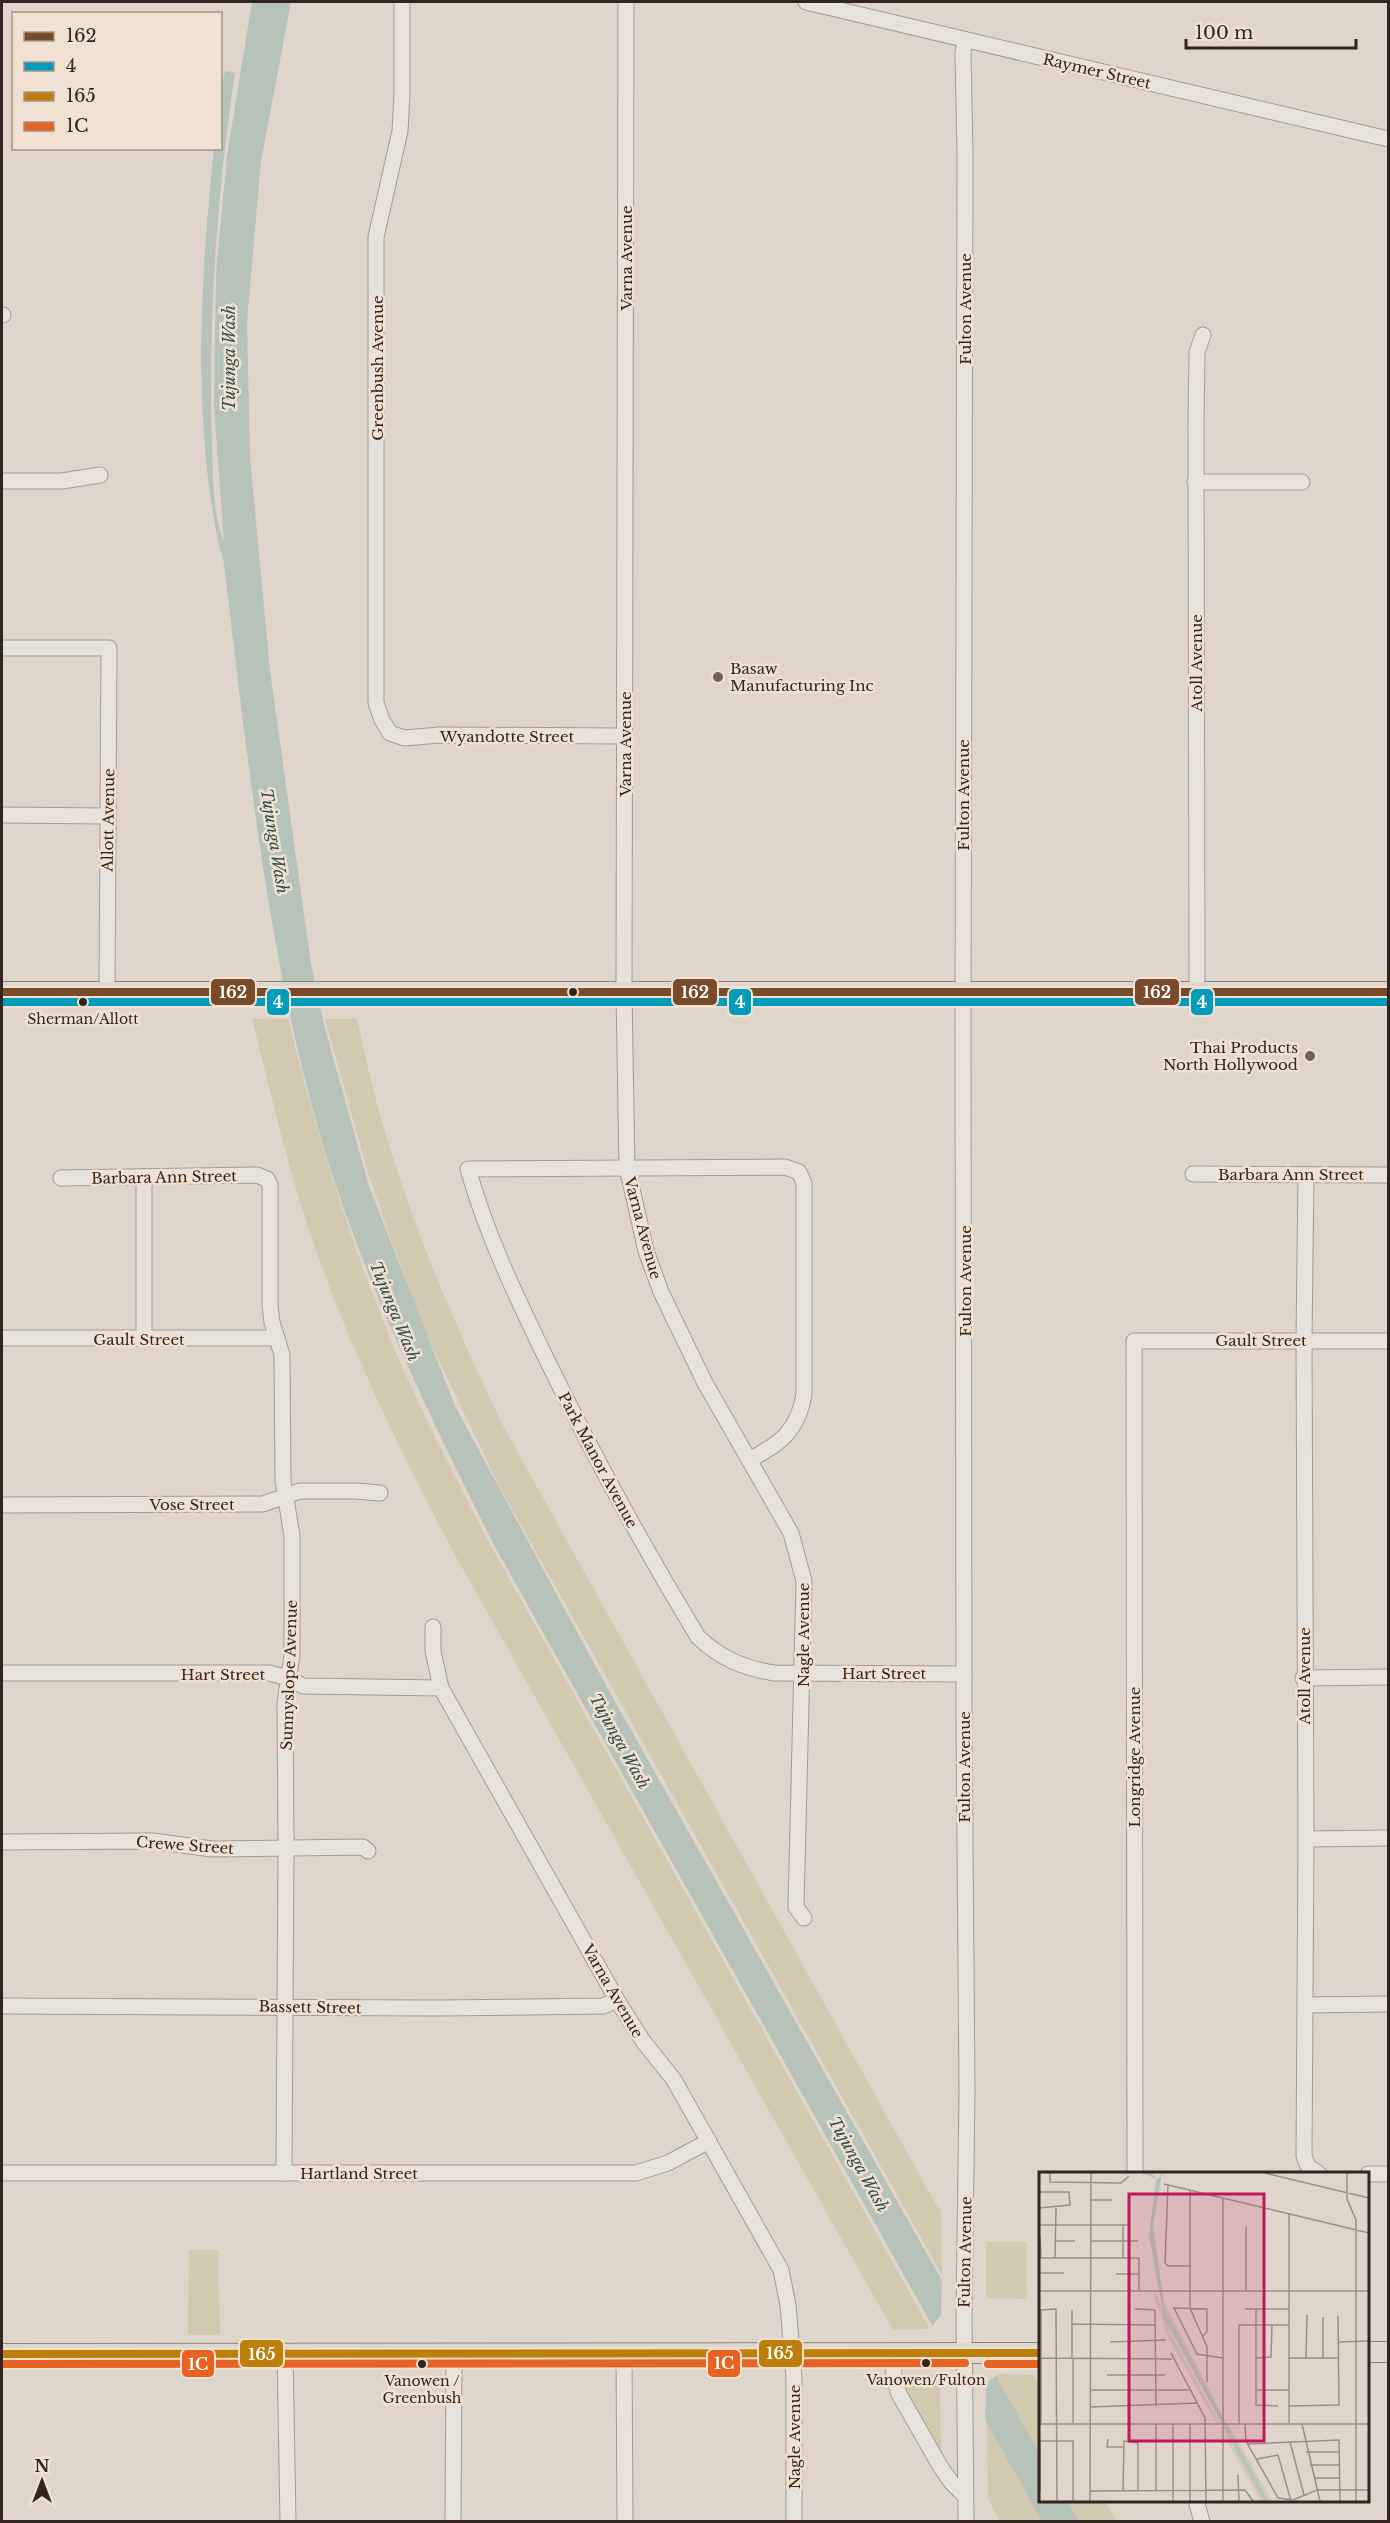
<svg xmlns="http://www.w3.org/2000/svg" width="1390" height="2523" viewBox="0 0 1390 2523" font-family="'Libre Baskerville',serif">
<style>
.green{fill:#d1c9b0}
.water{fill:#b7c3b8}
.pier{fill:#e0d5cb}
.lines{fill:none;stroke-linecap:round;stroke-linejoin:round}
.minor-casing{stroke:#a59b95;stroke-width:17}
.major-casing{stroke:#8a817b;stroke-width:22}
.minor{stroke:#e8e2dc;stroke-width:15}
.major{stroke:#dfd7ce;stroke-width:20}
.bus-1-casing{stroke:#f0e1d2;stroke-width:12}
.bus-2-casing{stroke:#f0e1d2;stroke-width:12}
.bus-3-casing{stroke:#f0e1d2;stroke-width:12}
.bus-4-casing{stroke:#f0e1d2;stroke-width:12}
.bus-1{stroke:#7a4b2a;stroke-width:8}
.bus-2{stroke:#059cbc;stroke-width:8}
.bus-3{stroke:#bc7f09;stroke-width:8}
.bus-4{stroke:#e86222;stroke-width:8}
.poi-dot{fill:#6f625b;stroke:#f0e1d2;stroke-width:2}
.bus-dot{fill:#32241e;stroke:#f0e1d2;stroke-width:2}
.labels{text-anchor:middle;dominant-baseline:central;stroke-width:5;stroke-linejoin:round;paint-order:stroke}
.bus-label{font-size:14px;fill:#32241e;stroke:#f0e1d2}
.street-label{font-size:15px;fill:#32241e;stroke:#f0e1d2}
.poi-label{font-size:15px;fill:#32241e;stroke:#f0e1d2;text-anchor:start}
.water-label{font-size:16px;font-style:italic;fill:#2f5047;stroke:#f0e1d2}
.inset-road{fill:none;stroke:#9a8e86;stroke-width:1.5}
.view{fill:#c2185b;fill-opacity:0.15;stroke:#c2185b;stroke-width:3}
.inset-edge{fill:none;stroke:#32241e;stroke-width:3}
.line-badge{stroke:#f0e1d2;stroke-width:2}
.badge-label{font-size:16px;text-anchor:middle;font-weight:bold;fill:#fff}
</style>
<rect width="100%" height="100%" fill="#e0d5cb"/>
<g class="green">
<path d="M252,1019H288C314,1123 345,1226 385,1326C413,1397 449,1464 483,1532L930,2329L893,2330L456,1557C393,1437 332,1314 294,1182C279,1128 266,1074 252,1019Z"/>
<path d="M325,1019H357C363,1046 369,1073 376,1100C406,1211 452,1320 502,1424L938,2208H941L942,2275L498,1484L428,1337L390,1237L367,1169Z"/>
<polygon points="986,2242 1026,2242 1027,2299 986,2298"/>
<polygon points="189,2250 218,2250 220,2335 188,2335"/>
<polygon points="999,2374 1034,2375 1040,2387 1040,2500 1105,2501 1117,2521 1000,2521 988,2499 986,2387 989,2381"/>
<polygon points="900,2375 934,2375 940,2379 941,2450 936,2450 906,2395"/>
</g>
<path class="water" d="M252,2H291L261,161L247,321L250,457L270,671L311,964L324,1025L369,1186L455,1406L610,1693L1040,2454V2500L1067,2501L1078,2521H1042L494,1545C431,1419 368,1290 326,1155C267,961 248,758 223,557L220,551C192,421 200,281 214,149L220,148V95L225,71L235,73C217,195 208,319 212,442C213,471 212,515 224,542L214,407L216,273L227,156Z"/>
<polygon class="pier" points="942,2275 999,2374 989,2381 986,2387 985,2428 930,2329 941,2315"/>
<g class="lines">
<defs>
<g id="minor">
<polyline points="402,2 402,95 400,131 376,237 376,703 382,720 390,733 404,738 440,735 625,736"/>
<polyline points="626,2 624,993 627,1167 646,1251 661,1292 705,1383 791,1533 804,1581 796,1907 804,1918"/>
<polyline points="806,2 1388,139"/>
<polyline points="965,40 963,53 965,155 963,1026 964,1722 967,2092 964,2314 966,2522"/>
<polyline points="2,315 3,315"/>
<polyline points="2,481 62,481 100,475"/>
<polyline points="1195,482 1302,482"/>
<polyline points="2,648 109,648 107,992"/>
<polyline points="2,815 108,816"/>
<polyline points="1197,992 1196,424 1197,352 1203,335"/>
<polyline points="1193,1174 1388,1175"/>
<polyline points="1306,1175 1304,1340 1306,1839 1304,2156 1308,2166 1319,2174"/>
<polyline points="61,1178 257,1175 267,1179 270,1185 270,1305 272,1322 282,1355 283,1480 292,1536 292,1655 285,1703 286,1847 284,2173"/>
<polyline points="2,1338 277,1338"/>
<polyline points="144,1339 144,1178"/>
<path d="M749,1460C780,1444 798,1431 804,1394V1183L799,1172L785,1167L468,1169C486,1233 515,1294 544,1354C591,1451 642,1545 698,1637C721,1659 744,1668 774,1673L964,1674"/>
<polyline points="2,1505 263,1504 300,1491 356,1491 380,1493"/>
<polyline points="433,1627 433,1651 441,1688 617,2000 643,2041 674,2080 781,2270 788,2305 794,2378 794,2522"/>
<polyline points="2,1673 269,1673 288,1678 303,1686 441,1688"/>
<polyline points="1303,1678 1388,1677"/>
<polyline points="1306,1839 1388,1838"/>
<polyline points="2,1842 153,1841 212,1849 363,1847 368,1851"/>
<polyline points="1305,2005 1388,2004"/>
<polyline points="2,2006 438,2008 603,2006 617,2000"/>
<polyline points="2,2173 636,2173 668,2163 709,2141"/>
<polyline points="1135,2174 1134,1341 1388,1341"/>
<polyline points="1368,2174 1388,2174"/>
<polyline points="285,2353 288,2522"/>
<polyline points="624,2353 625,2522"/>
<polyline points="893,2353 894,2378 899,2394 940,2466 951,2482 965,2496"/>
<polyline points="1196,2500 1202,2522"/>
<polyline points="453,2522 454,2353"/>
</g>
<g id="major">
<polyline points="2,992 1388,992"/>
<polyline points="1368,2352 1388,2352"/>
<polyline points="2,2354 1040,2353"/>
</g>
</defs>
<use href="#minor" class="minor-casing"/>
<use href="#major" class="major-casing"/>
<use href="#minor" class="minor"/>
<use href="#major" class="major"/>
<defs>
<polyline id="bus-1" points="2,992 1388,992"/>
<polyline id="bus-2" points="2,1002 1388,1002"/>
<polyline id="bus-3" points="2,2354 1040,2353"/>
<g id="bus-4">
<polyline points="2,2364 965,2363"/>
<polyline points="988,2364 1040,2364"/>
</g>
</defs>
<use href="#bus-1" class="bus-1-casing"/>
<use href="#bus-2" class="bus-2-casing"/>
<use href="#bus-3" class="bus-3-casing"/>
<use href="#bus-4" class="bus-4-casing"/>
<use href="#bus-1" class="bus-1"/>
<use href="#bus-2" class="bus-2"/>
<use href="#bus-3" class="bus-3"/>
<use href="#bus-4" class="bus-4"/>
</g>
<g class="poi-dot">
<circle cx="718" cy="677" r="6"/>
<circle cx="1310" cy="1056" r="6"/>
</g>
<g class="bus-dot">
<circle cx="573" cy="992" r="5"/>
<circle cx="83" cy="1002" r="5"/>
<circle cx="926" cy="2363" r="5"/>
<circle cx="422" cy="2364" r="5"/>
</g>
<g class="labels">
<g class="bus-label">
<text x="83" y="1019">Sherman/Allott</text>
<text x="926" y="2380">Vanowen/Fulton</text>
<text x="422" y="2381">Vanowen /<tspan x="422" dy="17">Greenbush</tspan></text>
</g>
<g class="street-label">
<text transform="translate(1097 71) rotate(13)">Raymer Street</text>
<text transform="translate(626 258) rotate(-90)">Varna Avenue</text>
<text transform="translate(965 309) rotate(-90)">Fulton Avenue</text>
<text transform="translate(377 368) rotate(-90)">Greenbush Avenue</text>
<text transform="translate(1196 663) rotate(-90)">Atoll Avenue</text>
<text x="507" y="736">Wyandotte Street</text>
<text transform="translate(625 744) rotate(-90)">Varna Avenue</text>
<text transform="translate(963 795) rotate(-90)">Fulton Avenue</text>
<text transform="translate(108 820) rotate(-89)">Allott Avenue</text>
<text x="1291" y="1174">Barbara Ann Street</text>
<text transform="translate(164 1177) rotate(-1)">Barbara Ann Street</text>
<text transform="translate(643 1228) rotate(75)">Varna Avenue</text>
<text transform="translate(965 1281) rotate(-90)">Fulton Avenue</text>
<text x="139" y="1339">Gault Street</text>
<text x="1261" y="1340">Gault Street</text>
<text transform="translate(598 1460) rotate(62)">Park Manor Avenue</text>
<text x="192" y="1504">Vose Street</text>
<text transform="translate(803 1635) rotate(-90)">Nagle Avenue</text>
<text x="884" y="1673">Hart Street</text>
<text x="223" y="1674">Hart Street</text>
<text transform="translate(289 1675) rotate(-88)">Sunnyslope Avenue</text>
<text transform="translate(1304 1676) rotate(-90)">Atoll Avenue</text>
<text transform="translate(1134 1757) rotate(-90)">Longridge Avenue</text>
<text transform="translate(964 1767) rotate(-90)">Fulton Avenue</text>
<text transform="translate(185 1845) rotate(4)">Crewe Street</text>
<text transform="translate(613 1991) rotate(60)">Varna Avenue</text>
<text transform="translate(310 2007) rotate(1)">Bassett Street</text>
<text x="359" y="2173">Hartland Street</text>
<text transform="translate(965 2252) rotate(-89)">Fulton Avenue</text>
<text transform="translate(794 2437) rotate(-90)">Nagle Avenue</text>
</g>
<g class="poi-label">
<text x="730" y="668">Basaw<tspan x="730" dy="17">Manufacturing Inc</tspan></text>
<text x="1298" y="1047" text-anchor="end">Thai Products<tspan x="1298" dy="17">North Hollywood</tspan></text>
</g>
<g class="water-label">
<text transform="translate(229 358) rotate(-90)">Tujunga Wash</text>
<text transform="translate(275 841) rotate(81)">Tujunga Wash</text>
<text transform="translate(395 1311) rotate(68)">Tujunga Wash</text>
<text transform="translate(620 1741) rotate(61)">Tujunga Wash</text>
<text transform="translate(859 2164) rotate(61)">Tujunga Wash</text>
</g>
</g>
<g transform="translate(1039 2172)">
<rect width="330" height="330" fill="#e0d5cb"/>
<path d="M114,122H118L131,160L180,250H177L130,167ZM121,122L181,238L182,244L138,167ZM191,254L233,329H222L186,266V255Z" fill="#d1c9b0"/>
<path d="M104,1L113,2L118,8L123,1L114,54L126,138L229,329H225L125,146L110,64L117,7Z" fill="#b7c3b8"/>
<path class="inset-road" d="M11,1V10L82,11L90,4M226,1L330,26M308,1V27L317,48V329M125,12L330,61M129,13L126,91L129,94H150M151,18V136L168,175V210M0,20H30L31,33L0,36M184,26V329M51,28H73M0,53H90M1,64L2,86M16,69H36M52,69H99M0,86H100V118M16,86L17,36M84,86V53M0,101H25M77,102H100M207,118V55M0,119H330M96,137L116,138L117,235M206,137H250M217,137V233L239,234M33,138V186M284,145V186M33,152L117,153M163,165L168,160V137L135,136L158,182L184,186M71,170L127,168M299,170L330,169M132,181L166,246L167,329M2,186L133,187M34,186V251M217,186L232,185L233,153M250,186H300M267,186L268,143M68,203H126M52,218H150M217,218H250M250,234L300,233L299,144M51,235L159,231M2,251V138L17,137L18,329M250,251V42M0,252H330M134,252V329M151,252V329M200,252V153H250M206,252L207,269L239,326L254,328L278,318H330M263,252L281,329M69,267L68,275H84M0,269H34V329M1,269V319M251,270L265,323M209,272L300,268L301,329M267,280H301M218,287L239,283L252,329M271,293H301M199,303L200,329M275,306H301M84,318L85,269L99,271V318M117,318V252M51,319L206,318L214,329M51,329L52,1"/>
<path class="view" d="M90,22H225V269H90Z"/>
<rect width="330" height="330" class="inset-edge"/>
</g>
<g class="line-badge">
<rect x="210" y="978" width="46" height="28" rx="6" fill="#7a4b2a"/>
<rect x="672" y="978" width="46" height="28" rx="6" fill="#7a4b2a"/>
<rect x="1134" y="978" width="46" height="28" rx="6" fill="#7a4b2a"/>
<rect x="266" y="988" width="24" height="28" rx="6" fill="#059cbc"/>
<rect x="728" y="988" width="24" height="28" rx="6" fill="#059cbc"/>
<rect x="1190" y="988" width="24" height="28" rx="6" fill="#059cbc"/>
<rect x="758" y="2339" width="45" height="29" rx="6" fill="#bc7f09"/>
<rect x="239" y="2339" width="45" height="29" rx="6" fill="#bc7f09"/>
<rect x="707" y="2349" width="34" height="29" rx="6" fill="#e86222"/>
<rect x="181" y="2349" width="34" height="29" rx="6" fill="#e86222"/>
</g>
<g class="badge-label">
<text x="233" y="998">162</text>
<text x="695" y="998">162</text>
<text x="1157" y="998">162</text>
<text x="278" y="1008">4</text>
<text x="740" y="1008">4</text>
<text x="1202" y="1008">4</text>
<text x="780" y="2359">165</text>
<text x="262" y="2360">165</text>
<text x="724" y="2369">1C</text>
<text x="198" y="2370">1C</text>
</g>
<rect width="1390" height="2523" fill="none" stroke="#32241e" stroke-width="6"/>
<rect x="12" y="12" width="210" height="138" fill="#f0e1d2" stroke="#a4958a" stroke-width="1.5"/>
<rect x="24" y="32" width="30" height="9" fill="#7a4b2a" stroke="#a4958a" stroke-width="1.5"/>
<text x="66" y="42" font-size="18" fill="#32241e">162</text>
<rect x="24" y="62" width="30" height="9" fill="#059cbc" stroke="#a4958a" stroke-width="1.5"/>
<text x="66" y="72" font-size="18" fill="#32241e">4</text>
<rect x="24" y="92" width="30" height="9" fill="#bc7f09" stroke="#a4958a" stroke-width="1.5"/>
<text x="66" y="102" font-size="18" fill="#32241e">165</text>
<rect x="24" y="122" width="30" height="9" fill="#e86222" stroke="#a4958a" stroke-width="1.5"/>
<text x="66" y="132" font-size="18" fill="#32241e">1C</text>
<g transform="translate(42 2481)" stroke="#f0e1d2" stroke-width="4.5" paint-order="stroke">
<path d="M0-4.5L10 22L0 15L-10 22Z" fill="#32241e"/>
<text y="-9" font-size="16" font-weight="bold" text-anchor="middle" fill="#32241e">N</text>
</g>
<path d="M1186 39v9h170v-9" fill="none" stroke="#32241e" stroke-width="3"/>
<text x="1195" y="39" font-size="18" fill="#32241e" stroke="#f0e1d2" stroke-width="4.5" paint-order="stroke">100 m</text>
</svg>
